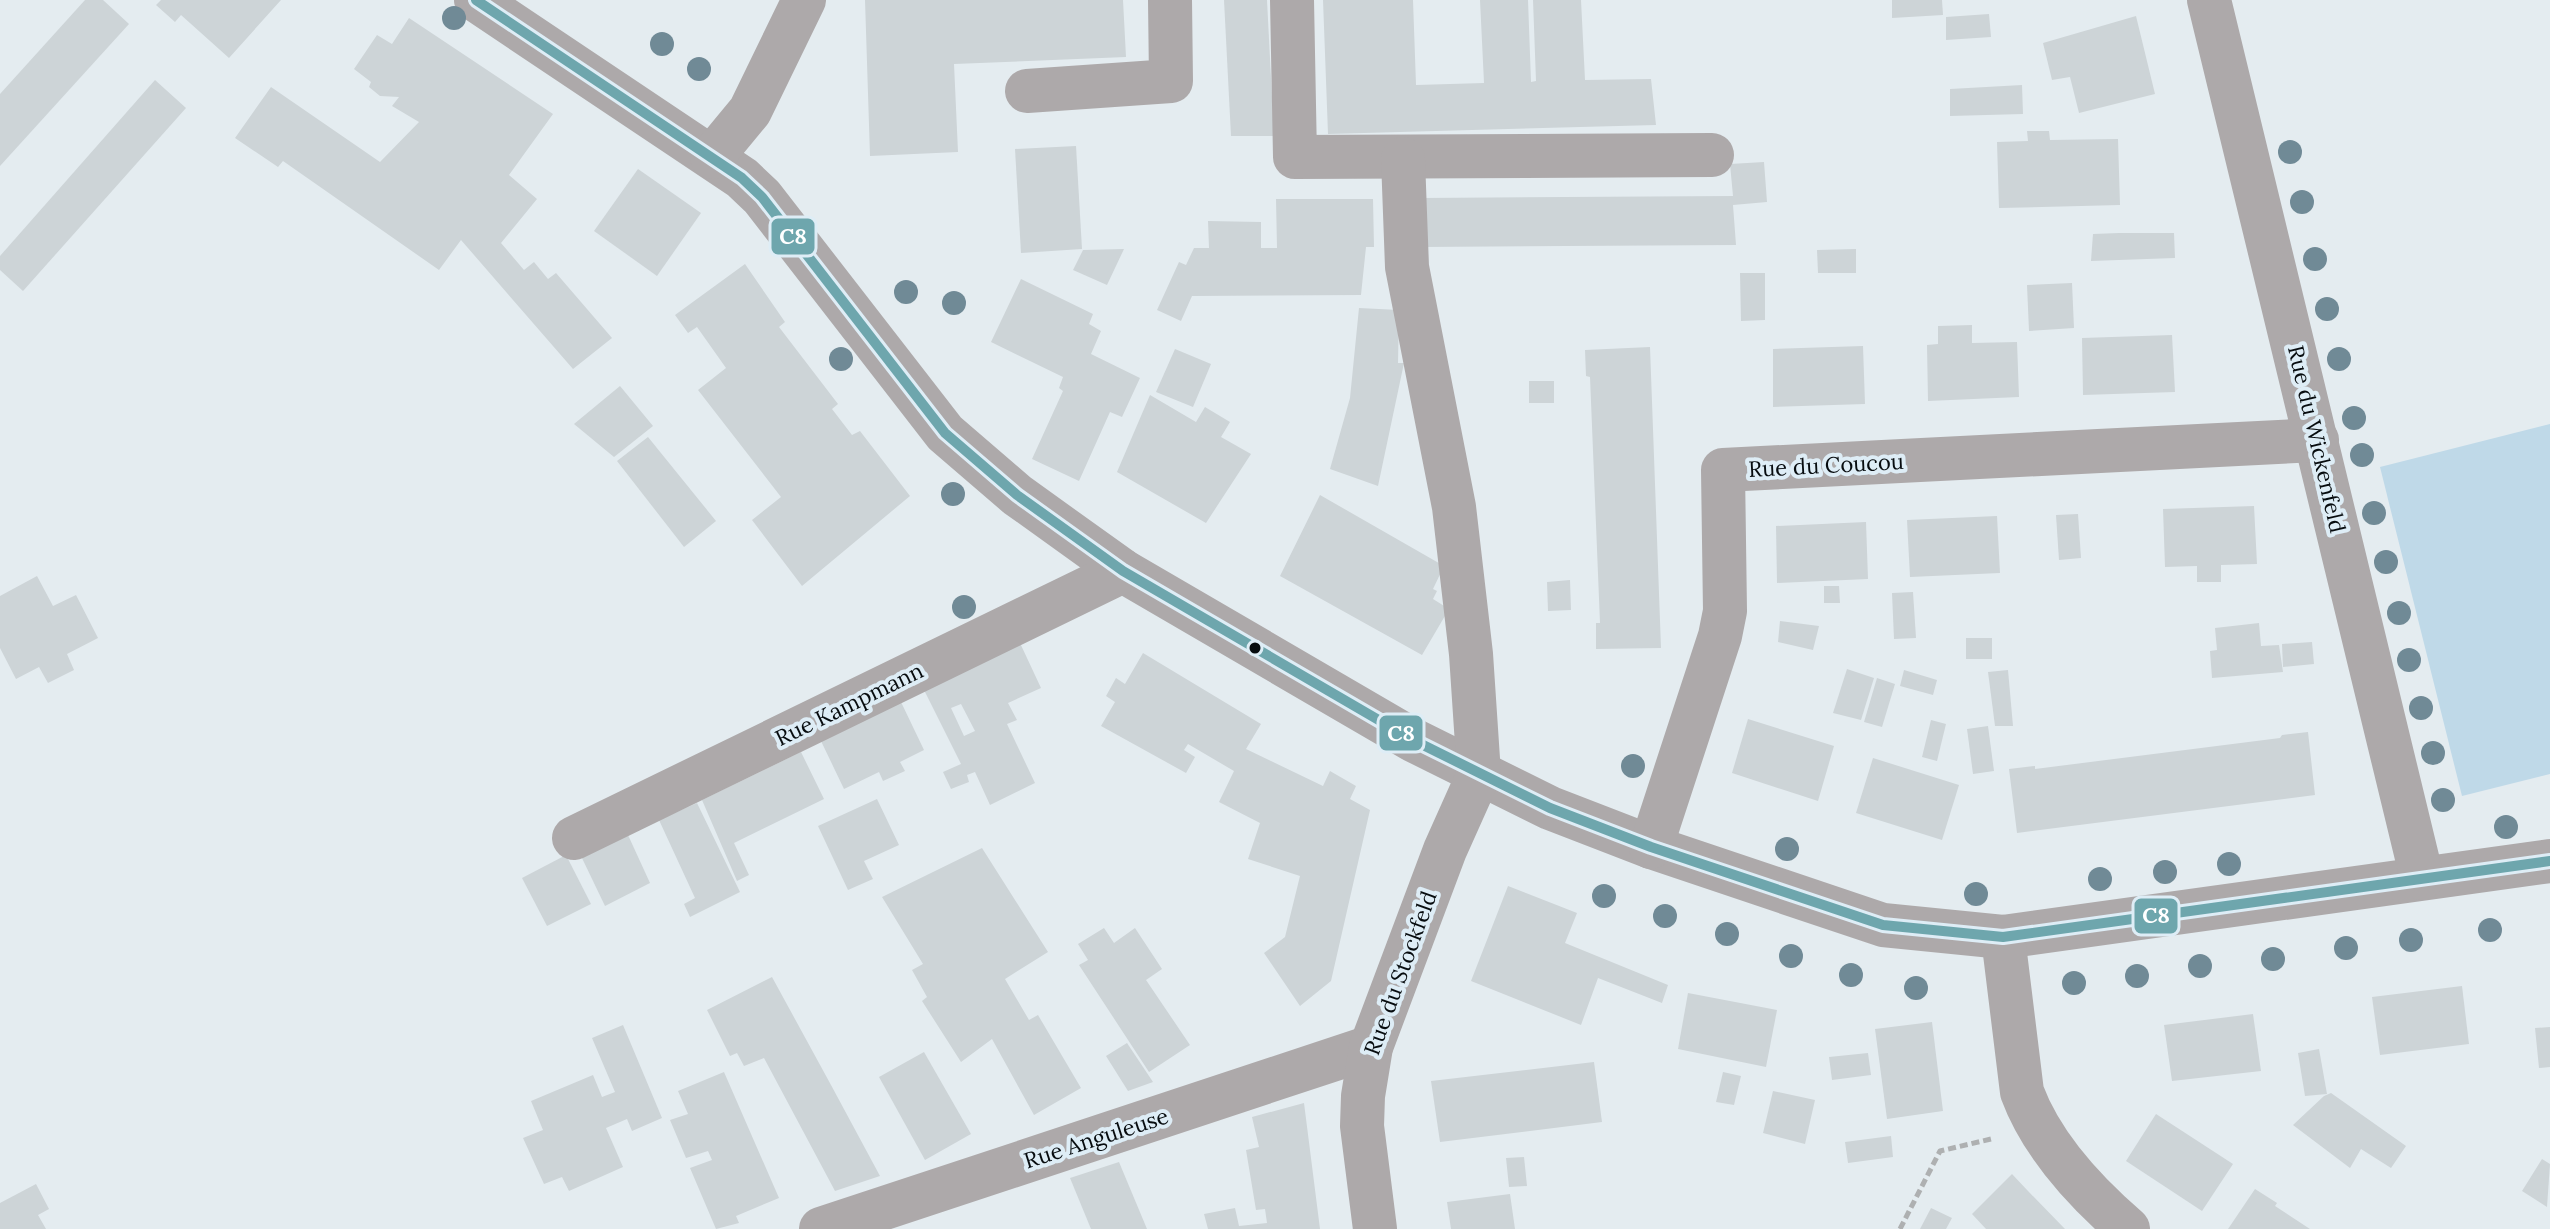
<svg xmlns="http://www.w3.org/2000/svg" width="2550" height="1229" viewBox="0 0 2550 1229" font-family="Lora,serif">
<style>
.green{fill:#bfd9e8}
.building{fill:#cdd4d7;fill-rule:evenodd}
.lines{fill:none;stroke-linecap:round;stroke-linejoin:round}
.path{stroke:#aeb0b1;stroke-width:5;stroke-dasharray:8 4;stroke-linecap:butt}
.minor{stroke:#ada9aa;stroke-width:44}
.bus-1-casing{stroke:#deedf6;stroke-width:16}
.bus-1{stroke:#6ea6ad;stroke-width:10}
.tree{fill:#708a96}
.bus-dot{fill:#070c0f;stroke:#deedf6;stroke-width:3}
.labels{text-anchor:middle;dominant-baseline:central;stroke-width:8;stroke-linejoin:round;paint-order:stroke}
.street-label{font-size:22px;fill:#070c0f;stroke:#deedf6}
.line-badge{stroke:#deedf6;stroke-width:3}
.badge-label{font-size:22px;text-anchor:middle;font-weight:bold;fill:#fff}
</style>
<rect width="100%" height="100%" fill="#e4ecf0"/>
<polygon class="green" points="2550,424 2550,774 2462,796 2380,467"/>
<g class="building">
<polygon points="85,0 103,0 129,24 0,166 0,94"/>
<polygon points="161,0 281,0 229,58 181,15 175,22 156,5"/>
<polygon points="865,0 1123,0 1126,57 954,64 958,152 870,156"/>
<polygon points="1224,0 1267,0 1274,136 1231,136"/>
<polygon points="1323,0 1413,0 1416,85 1484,83 1480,0 1528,0 1531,82 1536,81 1533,0 1581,0 1585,80 1651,79 1656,125 1328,134"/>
<polygon points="1892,0 1942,0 1943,15 1892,18"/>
<polygon points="1989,14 1991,37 1946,40 1946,17"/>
<polygon points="2136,16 2155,94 2079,113 2070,77 2052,80 2043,43"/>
<polygon points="409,18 553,114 509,175 537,199 501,243 524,270 534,262 548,279 556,273 612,338 573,369 461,240 439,270 283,161 278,167 235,138 271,87 380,162 419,122 392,106 399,97 380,96 369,87 371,82 354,69 377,35 392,44"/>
<polygon points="155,80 186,108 23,291 0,270 0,256"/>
<polygon points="2022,85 2023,114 1950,116 1950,89"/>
<polygon points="2027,131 2049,131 2050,140 2118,139 2120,205 1999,208 1997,142 2028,141"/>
<polygon points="1076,146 1082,249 1021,253 1015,149"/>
<polygon points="1764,162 1767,202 1733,205 1736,245 1421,247 1421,198 1733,196 1730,164"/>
<polygon points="638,169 701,213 657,276 594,231"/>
<polygon points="1276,199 1373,199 1374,247 1366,247 1361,295 1192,296 1181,321 1157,310 1179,262 1186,265 1194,248 1209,248 1208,221 1261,222 1261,248 1277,248"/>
<polygon points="2119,233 2174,233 2175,258 2091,261 2093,234"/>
<polygon points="1124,249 1107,285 1073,270 1083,250"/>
<polygon points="1856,249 1856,273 1818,273 1817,250"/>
<polygon points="745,264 785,322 779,327 838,404 832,409 852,435 860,431 910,496 802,586 752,520 781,497 698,390 726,368 697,327 688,333 675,315"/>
<polygon points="1740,273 1765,273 1765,320 1741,321"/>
<polygon points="1021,279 1093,314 1089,324 1101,331 1091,354 1140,378 1122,417 1110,412 1079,481 1032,459 1063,391 1059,388 1063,377 991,342"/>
<polygon points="2072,283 2074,328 2029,331 2027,285"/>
<polygon points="1359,308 1399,310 1398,363 1404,363 1378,486 1330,469 1350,398"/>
<polygon points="1972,325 1972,343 2017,342 2019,397 1928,401 1927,345 1938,344 1938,326"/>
<polygon points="2172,335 2175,392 2083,395 2082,338"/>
<polygon points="1863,346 1865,404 1773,407 1773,349"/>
<polygon points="1650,347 1661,648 1596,649 1596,623 1600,623 1590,377 1586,376 1585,350"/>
<polygon points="1175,349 1211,364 1193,407 1156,392"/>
<rect x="1529" y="381" width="25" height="22"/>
<polygon points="620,386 653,426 614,457 574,424"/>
<polygon points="1150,395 1196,422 1205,407 1230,422 1221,437 1251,454 1206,523 1117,472"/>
<polygon points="648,437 716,521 684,547 617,461"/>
<polygon points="1320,495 1444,566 1433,589 1437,591 1433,599 1449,609 1422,655 1280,576"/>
<polygon points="2254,506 2257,564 2221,565 2221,582 2197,582 2197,566 2165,567 2163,509"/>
<polygon points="2078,514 2081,558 2059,560 2056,515"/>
<polygon points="1997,516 2000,573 1910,577 1907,520"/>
<polygon points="1866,522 1868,579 1777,583 1776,526"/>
<polygon points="37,576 53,606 76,595 98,638 67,654 74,670 48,683 39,667 16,679 0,648 0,596"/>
<polygon points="1570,580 1571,610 1548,611 1547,582"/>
<polygon points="1824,586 1839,586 1840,603 1824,603"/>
<polygon points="1913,592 1916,638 1894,639 1892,593"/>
<polygon points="1780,621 1819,626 1813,650 1778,642"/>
<polygon points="2259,623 2261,646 2279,645 2283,672 2212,678 2210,651 2217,650 2215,628"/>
<rect x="1966" y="638" width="26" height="21"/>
<polygon points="2312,642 2314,664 2283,667 2282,644"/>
<path d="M1020,643L1041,688L1008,703L1017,720L1007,724L1035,783L990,805L975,772L967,775L969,782L951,789L943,772L961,764L924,690ZM961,704L975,731L964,736L951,708Z"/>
<polygon points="1143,653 1261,724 1246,749 1323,786 1330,771 1356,786 1350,799 1370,810 1331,981 1300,1006 1264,953 1285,937 1300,876 1248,859 1260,823 1219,802 1234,771 1188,744 1184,750 1195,757 1186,773 1101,726 1115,702 1106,696 1116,678 1125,684"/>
<polygon points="1847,669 1874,678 1861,720 1833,713"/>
<polygon points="1904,670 1937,680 1933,695 1900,686"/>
<polygon points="2008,670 2013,726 1995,726 1988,672"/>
<polygon points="1877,678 1895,684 1882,727 1864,722"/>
<polygon points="901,702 924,750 900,762 905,771 883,781 879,772 844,789 821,741"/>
<polygon points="1748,719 1834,746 1818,801 1732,773"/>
<polygon points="1931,720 1946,724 1937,761 1922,757"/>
<polygon points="1988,726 1994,771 1973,774 1967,729"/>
<polygon points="2308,732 2315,795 2017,833 2009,769 2035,766 2035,769 2280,738 2282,735"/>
<polygon points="801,752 824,799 734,843 749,875 737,881 702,800"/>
<polygon points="1873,758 1959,785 1942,840 1856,813"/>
<polygon points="877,799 899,845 864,861 873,879 848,890 818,826"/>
<polygon points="697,803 740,892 690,917 684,904 695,898 659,820"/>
<polygon points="628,835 650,883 605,906 581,856"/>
<polygon points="982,848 1048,952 1005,979 1029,1020 1038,1015 1081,1088 1034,1115 992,1039 961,1062 922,1001 927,997 912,970 923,964 882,897"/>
<polygon points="566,855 591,904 547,926 522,878"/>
<polygon points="1508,886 1577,913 1565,943 1668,985 1662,1003 1598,978 1581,1025 1471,981"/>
<polygon points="1104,928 1114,943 1135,928 1162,969 1146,980 1190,1045 1149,1072 1079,965 1088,960 1078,944"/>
<polygon points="772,977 831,1085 880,1176 835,1191 764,1058 744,1066 737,1053 730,1056 707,1010"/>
<polygon points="2462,986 2469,1044 2380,1055 2372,997"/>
<polygon points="1688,993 1777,1010 1766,1067 1678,1049"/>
<polygon points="2253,1014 2261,1071 2172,1081 2164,1025"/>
<polygon points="1932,1022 1943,1111 1887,1119 1875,1029"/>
<polygon points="623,1025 662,1118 632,1131 627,1119 606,1128 623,1167 569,1191 562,1177 544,1184 523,1138 543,1130 531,1101 593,1075 602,1097 615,1092 592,1038"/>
<polygon points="2550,1027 2550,1067 2539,1068 2535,1028"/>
<polygon points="1127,1043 1153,1082 1128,1091 1106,1056"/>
<polygon points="2319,1049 2327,1094 2305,1096 2298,1053"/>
<polygon points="924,1052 971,1134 925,1160 879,1077"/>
<polygon points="1868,1053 1871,1075 1832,1080 1829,1057"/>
<polygon points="1594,1062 1602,1122 1440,1142 1431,1081"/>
<polygon points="724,1072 779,1198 736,1216 739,1223 716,1229 690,1168 712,1160 708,1151 686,1158 670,1120 688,1114 678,1091"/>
<polygon points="1723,1072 1741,1076 1734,1105 1716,1102"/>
<polygon points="1773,1091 1815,1100 1805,1144 1763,1133"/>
<polygon points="2331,1093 2406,1146 2391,1168 2361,1149 2350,1168 2293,1125 2324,1096"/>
<polygon points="1304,1103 1320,1229 1208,1229 1204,1214 1235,1208 1239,1226 1267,1223 1265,1209 1256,1210 1246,1150 1259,1147 1252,1117"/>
<polygon points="2156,1114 2233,1164 2202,1211 2126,1161"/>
<polygon points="1891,1136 1893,1157 1848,1163 1845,1142"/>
<polygon points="1524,1157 1527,1186 1509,1187 1506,1158"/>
<polygon points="2542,1159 2550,1164 2547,1207 2522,1191"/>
<polygon points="1119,1162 1147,1229 1091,1229 1070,1178"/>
<polygon points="2012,1174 2028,1191 2065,1229 1986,1229 1972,1214"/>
<polygon points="36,1184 49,1209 38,1215 46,1229 0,1229 0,1203"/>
<polygon points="2255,1189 2277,1203 2275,1206 2310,1229 2228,1229"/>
<polygon points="1510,1194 1515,1229 1451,1229 1447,1202"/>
<polygon points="1931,1208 1952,1218 1946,1229 1920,1229"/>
</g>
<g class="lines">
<polyline class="path" points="1900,1229 1940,1151 1991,1139"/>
<g class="minor">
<polyline points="476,0 742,178 762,197 945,433 1017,495 1123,571 1413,740 1550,808 1651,847 1883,925 2003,937 2550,861"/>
<polyline points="1292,0 1295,157 1712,155"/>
<polyline points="2209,0 2422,878"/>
<polyline points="1027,91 1171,81 1170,0"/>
<polyline points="712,157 750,111 804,0"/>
<polyline points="574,838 1123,571"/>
<polyline points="1651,847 1720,636 1725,611 1723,470 2317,440"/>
<path d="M2003,937L2022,1092C2042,1146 2085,1192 2128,1229"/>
<polyline points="821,1229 1371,1047"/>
<polyline points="1375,1229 1362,1126 1363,1096 1371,1047 1445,850 1479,774 1471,654 1454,507 1407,267 1403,159"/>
</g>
<defs>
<polyline id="bus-1" points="476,0 742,178 762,197 945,433 1017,495 1123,571 1413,740 1550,808 1651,847 1883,925 2003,937 2550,861"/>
</defs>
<use href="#bus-1" class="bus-1-casing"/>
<use href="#bus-1" class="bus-1"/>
</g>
<g class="tree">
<circle cx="454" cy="18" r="12"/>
<circle cx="662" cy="44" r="12"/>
<circle cx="699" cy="69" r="12"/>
<circle cx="2290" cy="152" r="12"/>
<circle cx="2302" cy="202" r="12"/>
<circle cx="2315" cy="259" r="12"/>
<circle cx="906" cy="292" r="12"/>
<circle cx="954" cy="303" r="12"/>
<circle cx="2327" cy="309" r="12"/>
<circle cx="841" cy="359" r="12"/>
<circle cx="2339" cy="359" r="12"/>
<circle cx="2354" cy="418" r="12"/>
<circle cx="2362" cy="455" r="12"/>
<circle cx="953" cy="494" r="12"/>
<circle cx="2374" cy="513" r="12"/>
<circle cx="2386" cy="562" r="12"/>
<circle cx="964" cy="607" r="12"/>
<circle cx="2399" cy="613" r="12"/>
<circle cx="2409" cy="660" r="12"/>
<circle cx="2421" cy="708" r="12"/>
<circle cx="2433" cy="753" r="12"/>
<circle cx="1633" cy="766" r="12"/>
<circle cx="2443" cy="800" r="12"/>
<circle cx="2506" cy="827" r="12"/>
<circle cx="1787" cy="849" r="12"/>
<circle cx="2229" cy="864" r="12"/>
<circle cx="2165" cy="872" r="12"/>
<circle cx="2100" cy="879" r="12"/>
<circle cx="1976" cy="894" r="12"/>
<circle cx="1604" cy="896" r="12"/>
<circle cx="1665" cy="916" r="12"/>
<circle cx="2490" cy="930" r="12"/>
<circle cx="1727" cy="934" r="12"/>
<circle cx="2411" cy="940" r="12"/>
<circle cx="2346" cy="948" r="12"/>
<circle cx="1791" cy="956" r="12"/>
<circle cx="2273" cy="959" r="12"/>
<circle cx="2200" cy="966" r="12"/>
<circle cx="1851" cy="975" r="12"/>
<circle cx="2137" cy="976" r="12"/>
<circle cx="2074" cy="983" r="12"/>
<circle cx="1916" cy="988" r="12"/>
</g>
<circle class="bus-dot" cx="1255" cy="648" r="7"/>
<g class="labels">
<g class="street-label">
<text transform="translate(2317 439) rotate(77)">Rue du Wickenfeld</text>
<text transform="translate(1826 465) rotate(-3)">Rue du Coucou</text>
<text transform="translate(849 704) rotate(-26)">Rue Kampmann</text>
<text transform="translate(1400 973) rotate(-70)">Rue du Stockfeld</text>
<text transform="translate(1096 1138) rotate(-18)">Rue Anguleuse</text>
</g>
</g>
<g class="line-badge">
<rect x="770" y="217" width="46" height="39" rx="8" fill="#6ea6ad"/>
<rect x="1378" y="714" width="46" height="38" rx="8" fill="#6ea6ad"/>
<rect x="2133" y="897" width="46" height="38" rx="8" fill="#6ea6ad"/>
</g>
<g class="badge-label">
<text x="793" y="244">C8</text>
<text x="1401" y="741">C8</text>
<text x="2156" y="923">C8</text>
</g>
</svg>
